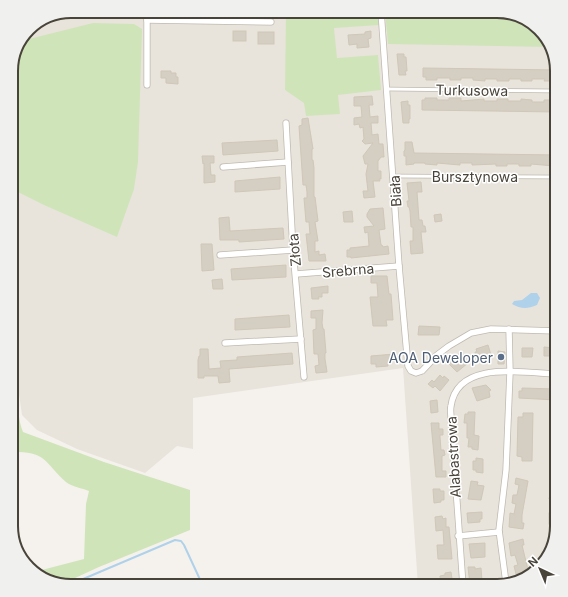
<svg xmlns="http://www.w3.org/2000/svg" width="568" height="597" viewBox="0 0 568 597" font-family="Inter,sans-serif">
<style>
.residential{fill:#e8e4db}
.green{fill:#d0e4ba}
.water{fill:#b0d1ea}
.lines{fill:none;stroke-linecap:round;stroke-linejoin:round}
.stream{stroke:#b0d1ea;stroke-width:2}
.building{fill:#d5cfc3;stroke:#cfc7b7}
.service-casing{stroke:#bfbab0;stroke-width:4.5}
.minor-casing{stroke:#bfbab0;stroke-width:7}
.service{stroke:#fff;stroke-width:3}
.minor{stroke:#fff;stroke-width:5.5}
.service-dot{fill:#5c6f8a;stroke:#fff;stroke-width:1.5}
.labels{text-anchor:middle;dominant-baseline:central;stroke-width:3;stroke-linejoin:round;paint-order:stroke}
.street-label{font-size:14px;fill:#49443a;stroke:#fff}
.service-label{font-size:14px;fill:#4e5e75;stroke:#fff;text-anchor:end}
.rim{fill:none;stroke:#49443a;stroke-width:2}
</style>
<rect width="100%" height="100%" fill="#f5f2ed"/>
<polygon class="residential" points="71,11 501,11 542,32 557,71 557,526 551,552 536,571 497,586 418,586 403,368 193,398 193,449 177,446 145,473 77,449 37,430 22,415 17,380 11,386 11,67 31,26"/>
<g class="green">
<polygon points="201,11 281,11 281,14 255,14 254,18 200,19"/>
<polygon points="286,11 377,11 379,25 334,28 337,58 378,55 381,90 338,95 340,114 306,116 304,103 285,90"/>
<polygon points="385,11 501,11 542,32 548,47 388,44"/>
<polygon points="93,23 134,24 142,29 138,162 134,189 117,237 44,205 18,192 19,51 25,40"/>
<path d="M18,386C18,402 17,417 23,432L104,462L190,490V530L99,567L62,584L45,580L34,572L84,559L86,504L89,491C82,488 72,487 66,482C47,466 47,452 18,452V545L11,526V392Z"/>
</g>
<path class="water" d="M531,293H537L540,298L537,305C527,309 521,309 512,304L514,301L522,300Z"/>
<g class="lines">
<polyline class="stream" points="69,585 175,540 181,541 184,545 203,586"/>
</g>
<g class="building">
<rect x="233" y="31" width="13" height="10"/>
<polygon points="371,31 371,38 368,39 369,47 357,48 357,44 349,45 348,35 365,34 365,32"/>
<rect x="258" y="32" width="16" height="12"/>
<polygon points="397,54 404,54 404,57 406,57 407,71 405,71 406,75 399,75"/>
<polygon points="423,68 557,70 557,79 556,81 544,81 545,79 532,79 532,81 521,81 521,79 509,79 509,81 497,81 497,79 485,79 485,81 473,80 473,78 461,78 461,80 450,80 450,78 437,78 437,80 426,80 426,77 423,77"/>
<polygon points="161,71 171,71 171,73 176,73 176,77 178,77 178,84 166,83 166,78 161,78"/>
<polygon points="372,96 373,105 369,105 370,117 378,116 378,123 371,123 372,135 378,134 379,144 383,144 384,157 381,157 378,161 378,171 381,171 381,179 379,179 380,181 373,181 375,197 364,198 363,191 368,191 366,174 368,164 365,164 363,156 373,143 365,144 362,141 364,139 363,127 360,128 359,124 354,125 354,118 362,117 361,106 354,106 354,97"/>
<polygon points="425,98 437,98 437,100 449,100 449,98 461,98 461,101 484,99 484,101 497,101 497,99 508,99 508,101 521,101 521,99 532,100 532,102 544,102 544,100 556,100 557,112 422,110 422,100 425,100"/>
<polygon points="408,101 408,105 410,105 410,119 409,119 409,123 403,123 401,102"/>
<polygon points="308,118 313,149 312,149 312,160 313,160 314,168 314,197 315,197 318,221 315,222 318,241 315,241 315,252 319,251 319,255 325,254 326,261 309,261 306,234 310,234 309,222 306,222 304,198 307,198 307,192 306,185 303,185 299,126 302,125 302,119"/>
<polygon points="277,140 278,151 223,155 222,143"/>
<polygon points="405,142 412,142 414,153 557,155 557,164 555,164 555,166 531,164 531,166 519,166 519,164 507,164 507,166 496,166 496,164 472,165 472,163 460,163 460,165 437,163 437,165 425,164 425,163 414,163 414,164 406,165 406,156 404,156 404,151 405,150"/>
<polygon points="202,156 214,156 214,163 210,163 211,175 215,175 215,182 204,183 204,163 203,164"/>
<polygon points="280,177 280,189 235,192 235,181"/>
<polygon points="421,182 422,192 417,192 419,220 422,220 423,226 425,226 426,232 421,232 423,253 411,254 410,241 413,241 413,227 411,227 410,211 409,207 408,207 407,201 409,201 407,183"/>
<polygon points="383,208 385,229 379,230 381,245 382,245 383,247 388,246 389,254 351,258 351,257 347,257 347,250 350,250 350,248 369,246 368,232 365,233 364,227 374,226 367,217 367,214 370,209"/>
<polygon points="352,211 353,222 344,222 343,212"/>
<polygon points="441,214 442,221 435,222 434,215"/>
<polygon points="229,217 230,231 283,228 284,239 239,242 239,240 220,240 219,218"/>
<polygon points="201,244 212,244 214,270 202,271"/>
<polygon points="286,265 286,277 232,280 231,269"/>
<polygon points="371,276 387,276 389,294 391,294 393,320 386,320 387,326 373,326 370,297 378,297 377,283 371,283"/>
<polygon points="222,279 223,289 213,289 212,280"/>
<polygon points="328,286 328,293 322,293 322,297 318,297 319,299 312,299 311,288"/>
<polygon points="323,310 322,323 323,329 324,329 326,353 325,353 325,359 327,372 316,373 315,366 319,365 318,354 314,354 313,330 316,329 316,318 311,318 311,311"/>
<polygon points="289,315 290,327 235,330 235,319"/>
<polygon points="419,326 440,327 439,335 418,335"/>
<polygon points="488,345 491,355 477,359 475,352 477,352 476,349"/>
<polygon points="544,347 555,348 555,356 544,356"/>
<polygon points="522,348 533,348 532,357 522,357"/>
<polygon points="200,349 208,349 209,369 221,368 220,361 237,360 237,357 292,353 293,364 229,369 230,382 219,383 218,376 204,376 204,378 198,378 198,360 199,356 200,356"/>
<polygon points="498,351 505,352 504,364 498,364"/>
<polygon points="461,352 465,357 463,358 468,363 457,372 448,363"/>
<polygon points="395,354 396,361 388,362 388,366 376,367 376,364 371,364 371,356"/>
<polygon points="440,375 443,378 444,376 449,380 440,391 435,386 433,388 428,384 432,380 434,382"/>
<polygon points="486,385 491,390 489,391 490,397 477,401 472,388"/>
<polygon points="522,388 554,389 553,393 556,393 556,400 519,398 519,391 522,391"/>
<polygon points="437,400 438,412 431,413 430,401"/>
<polygon points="468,412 475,412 474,435 479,436 478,450 472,449 472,447 468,447 469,438 467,438 467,423 464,423 465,414 468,414"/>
<polygon points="523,413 533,413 532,461 522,461 522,457 517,456 518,417 523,417"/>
<polygon points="431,423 439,423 439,429 443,429 443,435 440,435 440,437 441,450 444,450 445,455 442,456 442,471 446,471 446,477 436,477"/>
<polygon points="476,458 483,459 483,473 476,472 476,470 473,470 473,461 476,461"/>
<polygon points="516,478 528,481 522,515 522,523 524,523 523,529 509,527 510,513 514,514 516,504 512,503 513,495 517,495 519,485 515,484"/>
<polygon points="471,481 478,482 477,485 484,486 481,500 468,499"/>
<polygon points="552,486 557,487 557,501 549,499"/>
<polygon points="433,489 440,489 440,491 444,491 444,500 441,500 441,502 434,503"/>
<polygon points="482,512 482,519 480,519 480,522 468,523 467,513"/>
<rect x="549" y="513" width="8" height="11"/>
<polygon points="442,516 443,519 446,518 446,527 449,527 452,559 438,559 437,545 444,545 443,530 436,531 435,517"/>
<polygon points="523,539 524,545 522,545 529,574 521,577 520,573 516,574 514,566 518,565 515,555 511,556 509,543"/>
<polygon points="485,543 485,557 471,558 469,544"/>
<polygon points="468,567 475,567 475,569 481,568 482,581 477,582 477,584 470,585"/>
<polygon points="451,572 453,586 441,586 440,576 445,575 445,573"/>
</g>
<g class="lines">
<defs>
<g id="service">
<polyline points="387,89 557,91"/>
<polyline points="394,176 557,177"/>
</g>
<g id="minor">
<polyline points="381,11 399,266 408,366 411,371 416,373 422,371 437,355 449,346 471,333 491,329 557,331"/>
<polyline points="147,20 271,22"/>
<polyline points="147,85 147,11"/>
<polyline points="286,123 293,250 304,377"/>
<polyline points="223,167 288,162"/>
<polyline points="220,255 293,250"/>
<polyline points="296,274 399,266"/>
<polyline points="225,343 301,339"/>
<polyline points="458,536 499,532"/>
<polyline points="506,583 499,530 506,470 510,372 509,329"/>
<path d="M463,586L451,418C451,414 450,410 451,406C457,361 520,372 552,374L557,379"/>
</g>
</defs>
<use href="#service" class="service-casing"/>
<use href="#minor" class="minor-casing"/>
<use href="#service" class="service"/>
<use href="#minor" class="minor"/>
</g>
<circle class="service-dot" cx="501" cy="357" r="4"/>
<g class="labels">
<g class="street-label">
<text transform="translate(472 90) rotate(1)">Turkusowa</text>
<text x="475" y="176">Bursztynowa</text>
<text transform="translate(395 191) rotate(-94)">Biała</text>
<text transform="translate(294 250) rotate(-95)">Złota</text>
<text transform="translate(348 270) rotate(-5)">Srebrna</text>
<text transform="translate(453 457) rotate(-93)">Alabastrowa</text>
</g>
<g class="service-label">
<text x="493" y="357">AOA Deweloper</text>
</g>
</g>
<path d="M0 0H568V597H0ZM71 18H497A53 53 0 0 1 550 71V526A53 53 0 0 1 497 579H71A53 53 0 0 1 18 526V71A53 53 0 0 1 71 18Z" fill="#f0f0ef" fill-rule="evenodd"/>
<path class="rim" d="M71 18H497A53 53 0 0 1 550 71V526A53 53 0 0 1 497 579H71A53 53 0 0 1 18 526V71A53 53 0 0 1 71 18Z"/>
<g transform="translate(540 569) rotate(316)" stroke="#ffffff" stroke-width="3" paint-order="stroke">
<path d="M0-3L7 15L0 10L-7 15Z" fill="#49443a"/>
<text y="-6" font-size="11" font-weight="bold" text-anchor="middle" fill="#49443a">N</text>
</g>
</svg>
